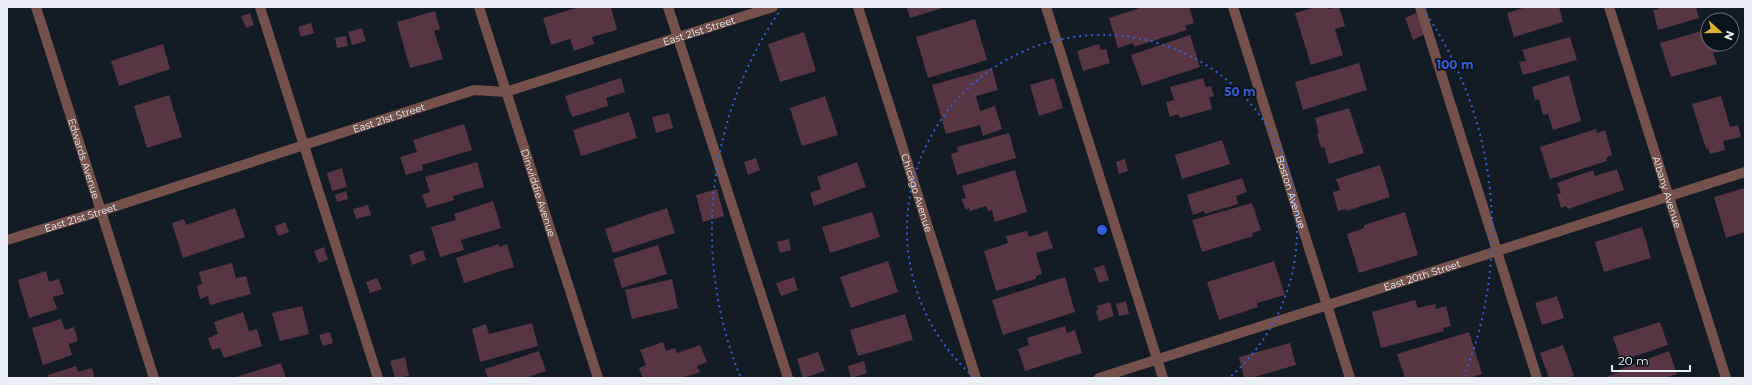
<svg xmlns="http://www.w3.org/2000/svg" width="1752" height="385" viewBox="0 0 1752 385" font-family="Montserrat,sans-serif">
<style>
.building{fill:#593443}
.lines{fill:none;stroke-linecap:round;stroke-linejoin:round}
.service{stroke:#76504b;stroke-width:10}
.minor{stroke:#76504b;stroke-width:10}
.ring{fill:none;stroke:#325edb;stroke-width:2;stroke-dasharray:2 4}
.labels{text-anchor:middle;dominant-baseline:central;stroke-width:3.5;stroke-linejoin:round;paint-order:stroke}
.street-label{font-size:10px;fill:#eaf0f5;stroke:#0a131a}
.centre{fill:#325edb;stroke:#0a131a;stroke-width:2}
.ring-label{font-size:12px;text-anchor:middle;font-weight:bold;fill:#325edb;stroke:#0a131a;stroke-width:3.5;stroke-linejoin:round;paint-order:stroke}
</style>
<rect width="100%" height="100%" fill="#131c24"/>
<g class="building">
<polygon points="579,7 611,7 617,30 592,37 594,44 574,51 570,39 551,45 543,18"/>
<polygon points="907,7 946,7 910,18"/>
<polygon points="1143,7 1189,7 1194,23 1185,26 1187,30 1134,47 1133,43 1118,48 1109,18"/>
<polygon points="1316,7 1327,7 1328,9 1339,7 1345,26 1335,29 1343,55 1311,65 1295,13"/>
<polygon points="1526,7 1559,7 1563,22 1514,37 1507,13"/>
<polygon points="1658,7 1696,7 1699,18 1658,30 1653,10 1659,9"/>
<polygon points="435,11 440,29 434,31 443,59 410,68 397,22"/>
<polygon points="250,13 254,25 246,28 241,16"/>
<polygon points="1416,13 1425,34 1413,40 1405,18"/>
<polygon points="975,19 987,60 928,78 916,37"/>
<polygon points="311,23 314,33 301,37 298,27"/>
<polygon points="362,28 366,41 352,45 348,32"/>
<polygon points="1708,29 1708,44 1727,44 1728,49 1713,53 1717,64 1671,77 1660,43"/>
<polygon points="804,32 816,71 780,82 768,44"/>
<polygon points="1190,35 1200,67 1142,86 1131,55"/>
<polygon points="346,36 348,46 337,48 335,38"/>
<polygon points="1570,37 1577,60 1523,75 1519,62 1526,61 1522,50"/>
<polygon points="163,44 170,69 119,86 111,61"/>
<polygon points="1099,44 1101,50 1106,49 1110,63 1083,71 1077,51"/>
<polygon points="1359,63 1367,90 1303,110 1295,82"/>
<polygon points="992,68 998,90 976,96 980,111 995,106 1002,129 983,136 980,125 946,134 932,85"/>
<polygon points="1569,75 1581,121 1553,130 1548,114 1543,115 1539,99 1535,100 1532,87"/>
<polygon points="621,78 625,92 606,98 608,106 572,117 565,96"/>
<polygon points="1054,78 1063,108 1039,116 1030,85"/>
<polygon points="1203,78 1206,87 1211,86 1214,96 1209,97 1212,109 1180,118 1178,114 1170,117 1166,102 1174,100 1170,87"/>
<polygon points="169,95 182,137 147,148 134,106"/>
<polygon points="825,96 838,135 802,146 790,108"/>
<polygon points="1721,96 1730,127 1738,125 1741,137 1723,141 1725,150 1710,154 1708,148 1706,149 1692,104"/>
<polygon points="1349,108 1364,153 1329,164 1324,147 1321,148 1317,134 1319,133 1315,118"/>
<polygon points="629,112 637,138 581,156 573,130"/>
<polygon points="669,113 673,128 656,133 652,117"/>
<polygon points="464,124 472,150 422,165 423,170 406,175 400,157 417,152 413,140"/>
<polygon points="1596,129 1597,133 1605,130 1612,155 1606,158 1607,161 1550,179 1540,147"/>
<polygon points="1009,133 1016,158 957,175 951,154 958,152 957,147"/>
<polygon points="1222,140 1230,164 1182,179 1175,155"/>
<polygon points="756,158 760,170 748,175 744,162"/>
<polygon points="1125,159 1128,171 1119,174 1116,162"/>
<polygon points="477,162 484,187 453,196 454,200 427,208 422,195 430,192 425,177"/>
<polygon points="857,162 866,187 814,206 810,193 821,189 817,177"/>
<polygon points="1380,165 1390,197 1346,211 1345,209 1338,211 1333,192 1340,190 1336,179"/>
<polygon points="342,168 347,187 332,191 327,173"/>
<polygon points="1617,169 1624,190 1568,209 1566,206 1561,208 1557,194 1561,193 1557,183 1593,170 1595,176"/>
<polygon points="1015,170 1027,212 995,222 992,210 988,211 986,206 970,211 969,208 966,210 961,199 966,198 962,186"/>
<polygon points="1242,178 1247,192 1236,196 1238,204 1205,214 1204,211 1193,215 1187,195"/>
<polygon points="1745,188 1745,232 1726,238 1714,197"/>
<polygon points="717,189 724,216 703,222 696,195"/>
<polygon points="346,191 348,199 337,202 335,195"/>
<polygon points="493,201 501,228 461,240 464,250 440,257 431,227 456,220 454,214"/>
<polygon points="1252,203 1261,230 1252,233 1253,236 1202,252 1192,220"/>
<polygon points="368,205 371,215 356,219 353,209"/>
<polygon points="235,208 245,237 183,258 172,223 184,219 186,225"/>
<polygon points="667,208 675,233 613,253 605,229"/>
<polygon points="872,212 880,237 830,253 822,227"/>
<polygon points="1405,212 1418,255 1359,273 1347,234 1364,228 1364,225"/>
<polygon points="285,222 289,232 278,236 275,226"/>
<polygon points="1642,227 1651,258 1604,272 1595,242"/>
<polygon points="1027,231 1029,237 1047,231 1053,248 1036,253 1042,274 1036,276 1036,279 996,291 984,251 1008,243 1006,236"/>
<polygon points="789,239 791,250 780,253 777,242"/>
<polygon points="499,244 499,247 507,244 514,267 464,283 456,258"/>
<polygon points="658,245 667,274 622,288 613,259"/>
<polygon points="324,247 328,260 319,263 314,251"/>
<polygon points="423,250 426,260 412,265 409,255"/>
<polygon points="888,261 898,292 851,308 840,277"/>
<polygon points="1274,261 1285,295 1257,303 1258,307 1219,320 1207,282"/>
<polygon points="232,263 236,278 246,276 251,294 210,305 208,296 200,299 197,286 202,284 199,272"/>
<polygon points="1104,265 1109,280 1099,283 1094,268"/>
<polygon points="46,271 49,282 59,279 64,294 53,297 57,309 29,318 18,280"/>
<polygon points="794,277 798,290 781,296 776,283"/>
<polygon points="1065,277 1075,312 1003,335 992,300"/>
<polygon points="377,278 382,289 370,293 366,282"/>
<polygon points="672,279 678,308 632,319 625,290"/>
<polygon points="1557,296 1564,318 1542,325 1535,303"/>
<polygon points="1415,300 1418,308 1435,304 1436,309 1446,306 1451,326 1443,328 1444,331 1381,348 1372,312"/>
<polygon points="1126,301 1129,314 1119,316 1116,304"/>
<polygon points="1110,302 1114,316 1099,321 1096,311 1098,310 1097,306"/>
<polygon points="302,306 309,334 280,341 272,313"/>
<polygon points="243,312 249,331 257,329 262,346 224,358 220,348 212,350 208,338 218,334 214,322"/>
<polygon points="905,314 913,340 858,356 850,330"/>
<polygon points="61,319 65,330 74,327 78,341 69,344 72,355 43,365 32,328"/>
<polygon points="1660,322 1668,345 1621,361 1613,337"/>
<polygon points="532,323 538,346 480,362 472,329 486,324 489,334"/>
<polygon points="1065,326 1067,333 1075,330 1082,353 1025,371 1018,349 1029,345 1027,338"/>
<polygon points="330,332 333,343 323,346 319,335"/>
<polygon points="1469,332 1482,374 1469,378 1405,378 1397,354"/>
<polygon points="663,342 666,351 675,348 677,353 700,345 707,362 697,366 700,372 682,378 643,378 639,368 646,365 640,350"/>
<polygon points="1290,343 1296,365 1251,378 1244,378 1239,357"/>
<polygon points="1563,345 1574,376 1567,378 1549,378 1540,353"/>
<polygon points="539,351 546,371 525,378 488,378 485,369"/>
<polygon points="1669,351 1677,374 1665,378 1604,378 1619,372 1618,370"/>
<polygon points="818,352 825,371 803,378 797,359"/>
<polygon points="405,357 409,376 395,378 390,361"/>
<polygon points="864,361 867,373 851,378 848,366"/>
<polygon points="281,363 286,378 233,378"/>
<polygon points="76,366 78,372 92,368 95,378 49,378 48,375"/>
</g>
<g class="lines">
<g class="service">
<polyline points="260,7 378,378"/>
<polyline points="668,7 788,378"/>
<polyline points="1046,7 1163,378"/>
<polyline points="1420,7 1537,378"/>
</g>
<g class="minor">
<path id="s1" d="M36,7L154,378"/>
<path id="s2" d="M479,7L598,378"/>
<path id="s3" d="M858,7L976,378"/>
<path id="s4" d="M1233,7L1350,378"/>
<path id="s5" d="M1609,7L1726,378"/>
<path id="s6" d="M7,240L101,211L474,90L506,92L773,7"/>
<path id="s7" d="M1099,378L1745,172"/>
</g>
</g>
<g class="ring">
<path d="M974 377A195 195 0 1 1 1230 377"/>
<path d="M740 376A390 390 0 0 1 781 9M1423 9A390 390 0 0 1 1464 376"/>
</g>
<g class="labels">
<g class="street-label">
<text stroke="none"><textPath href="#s6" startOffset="725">East 21st Street</textPath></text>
<text stroke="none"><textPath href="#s6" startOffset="401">East 21st Street</textPath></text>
<text stroke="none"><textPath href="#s1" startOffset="159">Edwards Avenue</textPath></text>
<text stroke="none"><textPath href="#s2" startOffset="195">Dinwiddie Avenue</textPath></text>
<text stroke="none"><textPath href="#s3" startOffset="195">Chicago Avenue</textPath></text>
<text stroke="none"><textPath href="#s4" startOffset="194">Boston Avenue</textPath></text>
<text stroke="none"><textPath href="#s5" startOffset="194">Albany Avenue</textPath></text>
<text stroke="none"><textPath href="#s6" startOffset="77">East 21st Street</textPath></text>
<text stroke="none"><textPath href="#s7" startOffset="339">East 20th Street</textPath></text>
</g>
</g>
<circle cx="1102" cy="230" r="6" class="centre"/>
<g class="ring-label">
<text x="1455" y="69">100 m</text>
<text x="1240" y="96">50 m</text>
</g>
<rect width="1752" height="385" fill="none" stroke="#eaf0f5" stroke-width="16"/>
<g transform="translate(1720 32) rotate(111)"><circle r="19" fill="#0a131a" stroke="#646b72"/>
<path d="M0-3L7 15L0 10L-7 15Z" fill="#dcb233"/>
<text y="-6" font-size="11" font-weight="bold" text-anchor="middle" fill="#eaf0f5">N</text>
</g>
<path d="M1612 365v6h78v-6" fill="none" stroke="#eaf0f5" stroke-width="2"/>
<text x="1618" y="365" font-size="12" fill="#eaf0f5" stroke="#0a131a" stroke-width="3" paint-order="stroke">20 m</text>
</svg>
